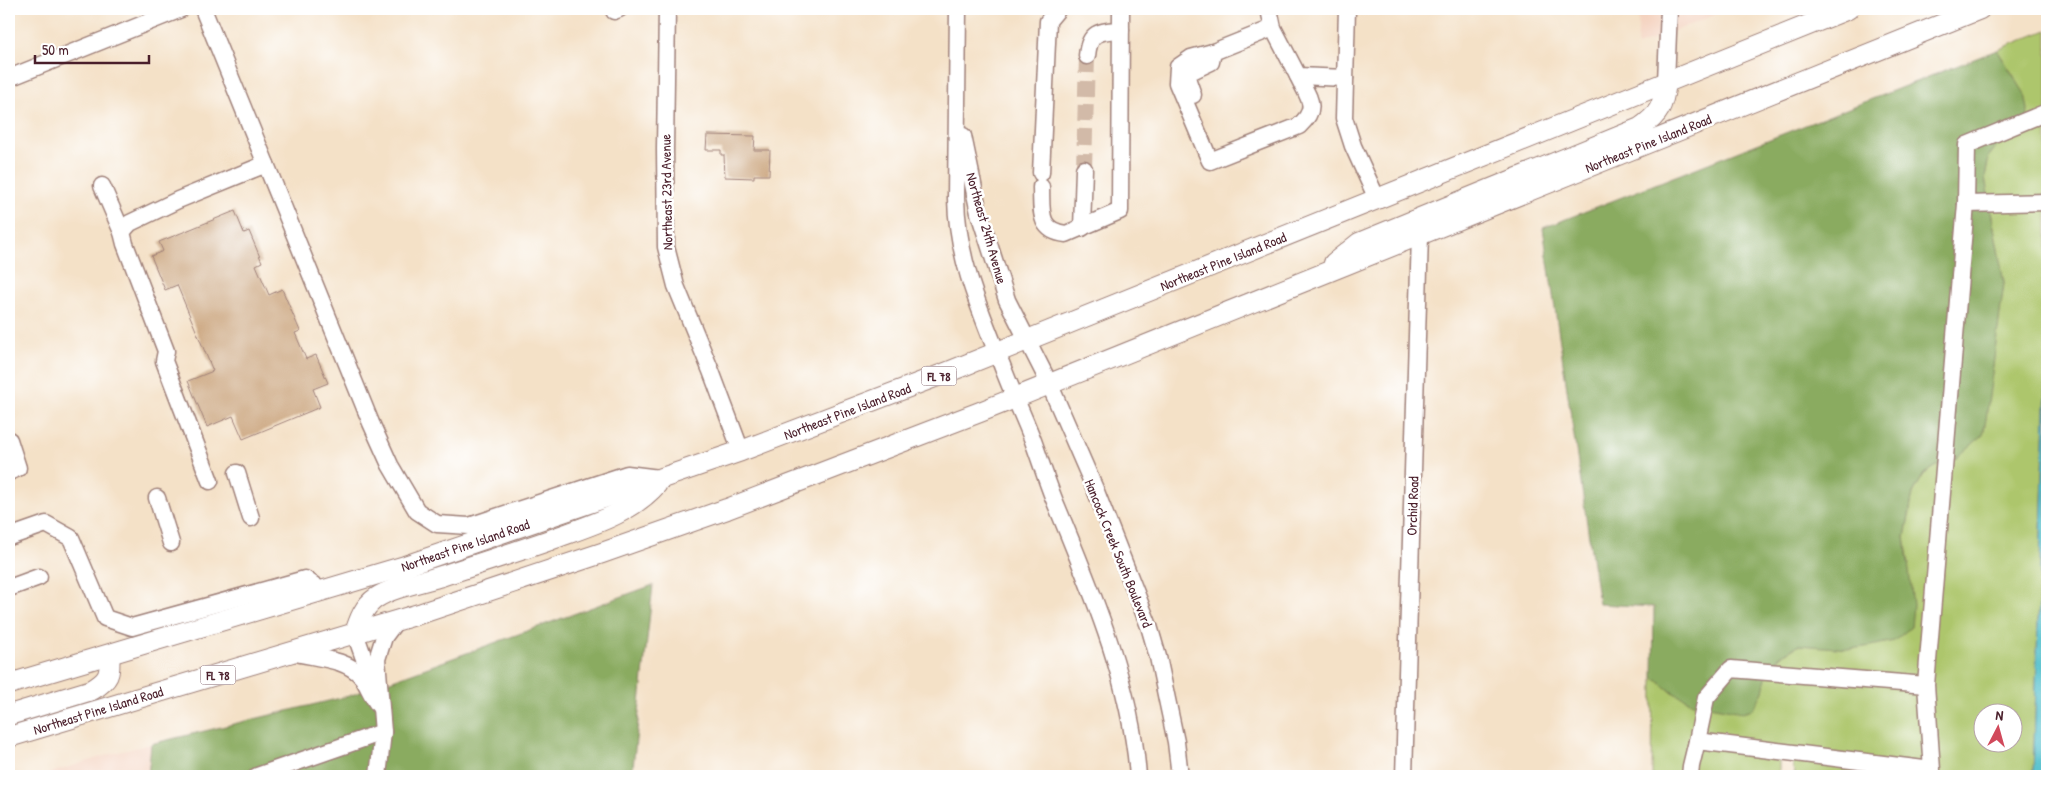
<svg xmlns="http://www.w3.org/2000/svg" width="2056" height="785" viewBox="0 0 2056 785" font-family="'Patrick Hand',sans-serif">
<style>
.built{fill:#f4d3c0}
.green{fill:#adc66c;stroke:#7c724c;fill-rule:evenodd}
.forest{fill:#8aab60;stroke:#6a6546}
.water{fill:#55c1cd;stroke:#50707c}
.building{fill:#cca781}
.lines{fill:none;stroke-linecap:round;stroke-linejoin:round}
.minor-tunnel{stroke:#d2baa8;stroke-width:16;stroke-dasharray:16 8;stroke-linecap:butt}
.minor-casing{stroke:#9f8079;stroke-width:19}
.major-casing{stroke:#9f8079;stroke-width:22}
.minor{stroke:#fff;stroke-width:16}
.major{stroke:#fff;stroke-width:20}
.labels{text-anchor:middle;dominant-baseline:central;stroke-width:5;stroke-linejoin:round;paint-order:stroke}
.shield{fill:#fff;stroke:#80626b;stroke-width:1}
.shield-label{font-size:12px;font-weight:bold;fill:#4a1f2b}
.street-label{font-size:14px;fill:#4a1f2b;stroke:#fff}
</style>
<rect width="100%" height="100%" fill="#fff"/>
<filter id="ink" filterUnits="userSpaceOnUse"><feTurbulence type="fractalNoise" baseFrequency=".02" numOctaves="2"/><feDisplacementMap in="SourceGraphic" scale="10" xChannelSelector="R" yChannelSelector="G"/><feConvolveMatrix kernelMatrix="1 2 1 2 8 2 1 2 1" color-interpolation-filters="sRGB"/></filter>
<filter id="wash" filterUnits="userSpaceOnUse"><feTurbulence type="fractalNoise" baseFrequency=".0096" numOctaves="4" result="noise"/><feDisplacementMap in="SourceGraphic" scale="20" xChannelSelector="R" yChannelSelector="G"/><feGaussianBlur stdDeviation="1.12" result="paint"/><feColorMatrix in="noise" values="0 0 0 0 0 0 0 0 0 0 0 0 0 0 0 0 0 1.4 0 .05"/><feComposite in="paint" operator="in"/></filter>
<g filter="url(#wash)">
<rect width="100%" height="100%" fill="#f4e1c7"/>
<g class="built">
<polygon points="1639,9 1729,9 1637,46"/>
<polygon points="151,744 148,776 41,776 110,754"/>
</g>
<path class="green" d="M2047,30V353L2033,776H1794L1792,750L1779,748V776H1652L1653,677L1672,692L1742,712L1780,657L1799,645L1822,646L1909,565L1905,537L1913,493L1924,474L1983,435L2004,283L1985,178L1989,156L1999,143L2017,134V81L1997,50ZM1984,712H2014V742H1984Z"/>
<g class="forest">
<polygon points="1997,50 2025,94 2028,110 2027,123 2017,134 1999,143 1989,156 1985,178 2004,283 1986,419 1983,435 1955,459 1940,464 1924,474 1913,493 1905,537 1913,605 1911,627 1894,641 1871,646 1850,649 1799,645 1779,657 1766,677 1763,692 1753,709 1742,712 1693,703 1672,692 1653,677 1654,607 1599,604 1543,228"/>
<polygon points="653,585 632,776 148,776 151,744 349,696"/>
</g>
<polygon class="water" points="2047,353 2047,776 2033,776"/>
<g id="blocks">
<g class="building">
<polygon points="707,135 755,136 754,150 770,150 769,175 754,175 754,178 725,177 724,155 721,155 721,150 706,150"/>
<polygon points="235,211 244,233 249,231 262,262 256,265 269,295 282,289 300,331 295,333 306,359 316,355 328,383 313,389 320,407 243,439 233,416 207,427 188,381 213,371 177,285 165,290 151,256 163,251 159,242"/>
</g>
</g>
</g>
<g filter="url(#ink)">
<use href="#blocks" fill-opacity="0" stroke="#9f8079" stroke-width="1"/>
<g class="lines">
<polyline class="minor-tunnel" points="1084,169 1087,56"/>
<defs>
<g id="minor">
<polyline points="203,9 371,423 390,465 417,511 437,524 469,526 627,474 659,478"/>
<polyline points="667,9 665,149 666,247 676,286 711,371 741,451"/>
<path d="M958,9L956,198C957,260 981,312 1003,368C1012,392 1023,415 1032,438C1041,462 1048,486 1058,509C1093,594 1131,683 1138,776"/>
<polyline points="1269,9 1273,28 1298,76 1345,78"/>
<polyline points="1347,9 1344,118 1353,146 1377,199"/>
<polyline points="614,11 619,9"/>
<path d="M1273,28L1213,52L1191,58L1178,67L1177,83L1210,161L1299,126C1320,107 1308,98 1298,76"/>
<path d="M1087,56C1089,32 1099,31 1121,30"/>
<polyline points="9,78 181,9"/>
<polyline points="1666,82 1669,9"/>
<polyline points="1193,95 1187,78 1190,72 1211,62 1213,52"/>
<polyline points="2047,112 1967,145 1966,204 2047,202"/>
<polyline points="963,136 979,213 1007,300 1049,383 1095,489 1149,626 1158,657 1176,742 1180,776"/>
<polyline points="1041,173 1048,21 1058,9"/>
<polyline points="102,186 122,232"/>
<path d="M1041,187C1042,209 1037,231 1066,234L1120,211L1121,9"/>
<polyline points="1082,228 1084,169"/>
<polyline points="9,440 18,468 9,472"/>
<polyline points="237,473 251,518"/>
<polyline points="210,481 164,361 166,351 125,244 122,232 130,223 178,200 266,164"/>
<polyline points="157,498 171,543"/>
<polyline points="9,537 46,524 71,538 105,618 132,627 305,579 322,591"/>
<polyline points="9,588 39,577"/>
<polyline points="355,633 373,684"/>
<path d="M293,652C314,658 347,658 362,677C369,687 372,698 380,707"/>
<polyline points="1926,685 1932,770 1697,741 1706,698 1731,669 1926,685 1966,204"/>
<polyline points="257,776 383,732"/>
<polyline points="378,776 383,732 377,659 384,637 396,621"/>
<polyline points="1404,776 1420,235"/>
<polyline points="1690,776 1691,766 1697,741"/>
</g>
<g id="major">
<path d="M1334,263L1359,243L1640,128C1660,114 1663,106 1666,82"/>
<path d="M355,633C359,620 364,606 376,598C393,587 418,583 438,577C475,565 513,553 550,540C587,526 630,515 657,484"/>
<polyline points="9,684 405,566 741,451 948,372 1848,9"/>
<path d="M9,715L92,690C109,680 111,674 109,655"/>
<polyline points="9,737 422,613 602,553 727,509 980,412 1980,9"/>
</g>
</defs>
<use href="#minor" class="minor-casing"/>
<use href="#major" class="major-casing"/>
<use href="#minor" class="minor"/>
<use href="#major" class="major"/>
</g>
</g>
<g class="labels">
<g class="shield">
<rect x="921.5" y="366.5" width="35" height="19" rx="4"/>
<rect x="200.5" y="665.5" width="35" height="19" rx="4"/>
</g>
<g class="shield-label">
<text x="939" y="376">FL 78</text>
<text x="218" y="675">FL 78</text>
</g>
<g class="street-label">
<text transform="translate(1648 143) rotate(-22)">Northeast Pine Island Road</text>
<text transform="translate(666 192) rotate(-91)">Northeast 23rd Avenue</text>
<text transform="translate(987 228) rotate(74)">Northeast 24th Avenue</text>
<text transform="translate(1223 261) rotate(-22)">Northeast Pine Island Road</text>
<text transform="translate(847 411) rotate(-21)">Northeast Pine Island Road</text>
<text transform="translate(1412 506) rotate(-88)">Orchid Road</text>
<text transform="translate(465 545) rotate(-19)">Northeast Pine Island Road</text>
<text transform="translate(1119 553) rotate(68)">Hancock Creek South Boulevard</text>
<text transform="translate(98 710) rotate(-17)">Northeast Pine Island Road</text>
</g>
</g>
<rect width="2056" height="785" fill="none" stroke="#fff" stroke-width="30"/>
<g transform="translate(1998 728) rotate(6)"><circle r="24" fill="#ffffff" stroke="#b7a5aa"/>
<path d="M0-4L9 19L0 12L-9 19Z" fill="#d1495b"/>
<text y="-8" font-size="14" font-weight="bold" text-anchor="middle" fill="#4a1f2b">N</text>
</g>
<path d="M35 55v8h114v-8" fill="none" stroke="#4a1f2b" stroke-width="2.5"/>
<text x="42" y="55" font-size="15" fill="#4a1f2b" stroke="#ffffff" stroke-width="4" paint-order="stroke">50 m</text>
</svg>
